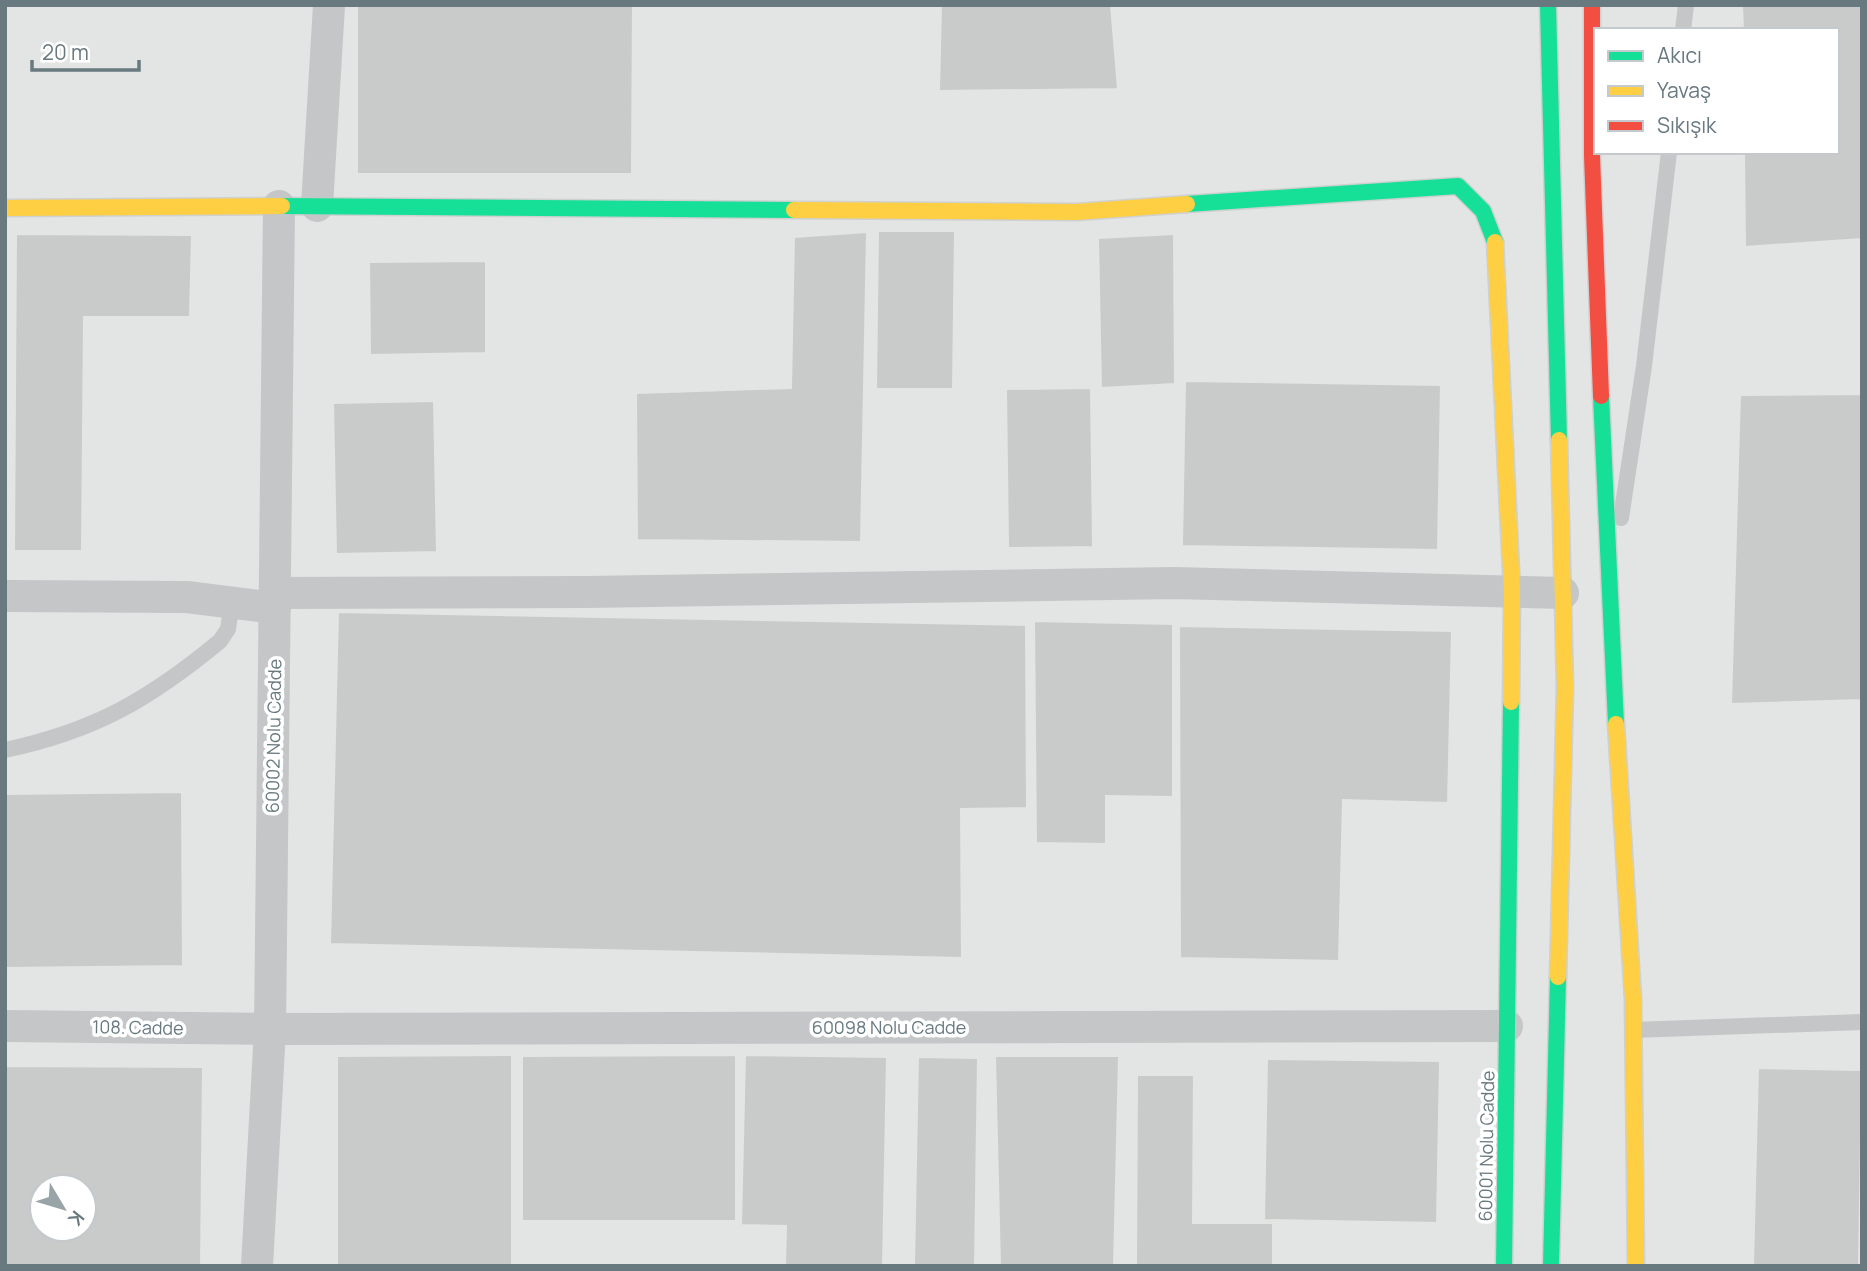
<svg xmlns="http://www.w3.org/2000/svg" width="1867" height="1271" viewBox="0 0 1867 1271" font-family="Manrope,sans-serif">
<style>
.built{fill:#e3e4e4;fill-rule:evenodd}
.building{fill:#c9cbcb;stroke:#e4e4e2;stroke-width:2;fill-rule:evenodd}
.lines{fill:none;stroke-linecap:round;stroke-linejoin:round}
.fast-casing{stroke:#cfd0d0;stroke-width:19}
.slow-casing{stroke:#cfd0d0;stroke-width:19}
.jam-casing{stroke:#cfd0d0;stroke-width:19}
.lane{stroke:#c4c6c7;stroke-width:16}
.street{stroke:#c4c6c7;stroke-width:32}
.fast{stroke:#16e098;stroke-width:16}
.slow{stroke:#ffcf43;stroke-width:16}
.jam{stroke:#f24e42;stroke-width:16}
.labels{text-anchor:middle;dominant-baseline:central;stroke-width:7;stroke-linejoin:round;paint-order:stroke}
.street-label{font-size:18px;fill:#68797f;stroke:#fff}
</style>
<rect width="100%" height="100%" fill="#f4f4f3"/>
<path class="built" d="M5,5H1862V1266H5ZM1596,30H1837V152H1596ZM42,1187H84V1229H42Z"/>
<g class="building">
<polygon points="357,5 633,5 632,174 357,174"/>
<polygon points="941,5 1111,5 1118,89 939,91"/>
<polygon points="1742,5 1862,5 1862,239 1745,247 1744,152 1837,152 1837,30 1743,30"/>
<polygon points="878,231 955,231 953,389 876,389"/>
<polygon points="867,232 861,542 637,540 636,393 791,388 794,237"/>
<polygon points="16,234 192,235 190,317 84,317 82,551 14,551"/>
<polygon points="1174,234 1175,384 1101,388 1098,238"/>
<polygon points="486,261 486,353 370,355 369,262"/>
<polygon points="1185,381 1441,385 1438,550 1182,546"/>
<polygon points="1091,388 1093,547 1008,548 1006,389"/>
<polygon points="1862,394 1862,700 1731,704 1740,395"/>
<polygon points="434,401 437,552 336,554 333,403"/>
<polygon points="338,612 1026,625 1027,808 961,809 962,958 330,944"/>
<polygon points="1034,621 1173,624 1173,797 1106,796 1106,844 1036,843"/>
<polygon points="1179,626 1452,631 1448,803 1343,800 1339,961 1180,958"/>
<polygon points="182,792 183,966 5,968 5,794"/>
<polygon points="512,1055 512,1266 337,1266 337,1056"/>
<polygon points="736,1055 736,1221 522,1221 522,1056"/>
<polygon points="745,1055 887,1057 883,1266 785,1266 786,1226 741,1225"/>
<polygon points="995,1056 1119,1056 1114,1266 1000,1266"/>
<polygon points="918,1057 978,1058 975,1266 914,1266"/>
<polygon points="1267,1059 1440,1061 1437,1223 1264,1220"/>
<path d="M5,1066L203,1067L201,1266H5ZM42,1187H84V1229H42Z"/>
<polygon points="1758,1068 1862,1070 1859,1266 1753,1266"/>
<polygon points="1137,1075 1194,1075 1193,1223 1273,1223 1273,1266 1136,1266"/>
</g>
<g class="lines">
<defs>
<g id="fast">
<polyline points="1548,5 1559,440"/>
<polyline points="1187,204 1458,186 1483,211 1495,242"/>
<polyline points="282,206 794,210"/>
<polyline points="1601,396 1616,724"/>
<polyline points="1504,1266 1511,702"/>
<polyline points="1551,1266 1558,977"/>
</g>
<g id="slow">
<polyline points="5,208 282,206"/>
<polyline points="794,210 1076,212 1187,204"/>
<polyline points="1495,242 1512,591 1511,702"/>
<polyline points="1616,724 1633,999 1636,1266"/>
<polyline points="1558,977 1565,687 1559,440"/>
</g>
<polyline id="jam" points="1592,5 1592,156 1601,396"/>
</defs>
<use href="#fast" class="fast-casing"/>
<use href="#slow" class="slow-casing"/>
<use href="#jam" class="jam-casing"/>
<g class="lane">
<polyline points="1683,30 1686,5"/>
<polyline points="1621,518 1644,366 1669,152"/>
<path d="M5,750C95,731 150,699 220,641L228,629L232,602"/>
<polyline points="1633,1030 1862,1022"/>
</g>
<g class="street">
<polyline points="317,206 329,5"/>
<polyline points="275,593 585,592 1174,583 1563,593"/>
<polyline points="5,596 187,597 275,608"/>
<polyline points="5,1026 270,1029 1507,1026"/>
<polyline points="257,1266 270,1029 279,206"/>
</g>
<use href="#fast" class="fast"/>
<use href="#slow" class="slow"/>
<use href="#jam" class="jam"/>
</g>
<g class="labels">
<g class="street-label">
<text transform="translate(273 736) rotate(-89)">60002 Nolu Cadde</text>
<text transform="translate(138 1027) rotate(1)">108. Cadde</text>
<text x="889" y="1027">60098 Nolu Cadde</text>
<text transform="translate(1486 1146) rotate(-89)">60001 Nolu Cadde</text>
</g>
</g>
<rect width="1867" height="1271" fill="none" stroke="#68797f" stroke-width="14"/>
<rect x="1594" y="28" width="245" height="126" fill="#ffffff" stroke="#c3c9cc" stroke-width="2"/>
<rect x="1608" y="51" width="35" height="10" fill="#16e098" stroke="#c3c9cc" stroke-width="2"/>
<text x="1657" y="63" font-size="21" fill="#68797f">Akıcı</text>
<rect x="1608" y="86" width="35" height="10" fill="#ffcf43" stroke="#c3c9cc" stroke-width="2"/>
<text x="1657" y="98" font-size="21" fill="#68797f">Yavaş</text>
<rect x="1608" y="121" width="35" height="10" fill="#f24e42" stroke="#c3c9cc" stroke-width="2"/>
<text x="1657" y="133" font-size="21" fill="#68797f">Sıkışık</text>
<g transform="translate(63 1208) rotate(128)"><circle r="33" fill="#ffffff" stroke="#c3c9cc" stroke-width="2"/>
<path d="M0-5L12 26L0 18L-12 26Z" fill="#99a4a8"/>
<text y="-10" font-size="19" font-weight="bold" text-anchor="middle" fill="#68797f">K</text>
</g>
<path d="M32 60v10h107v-10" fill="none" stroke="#68797f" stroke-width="3.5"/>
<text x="42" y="60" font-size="21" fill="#68797f" stroke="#ffffff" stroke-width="5" paint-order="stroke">20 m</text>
</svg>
